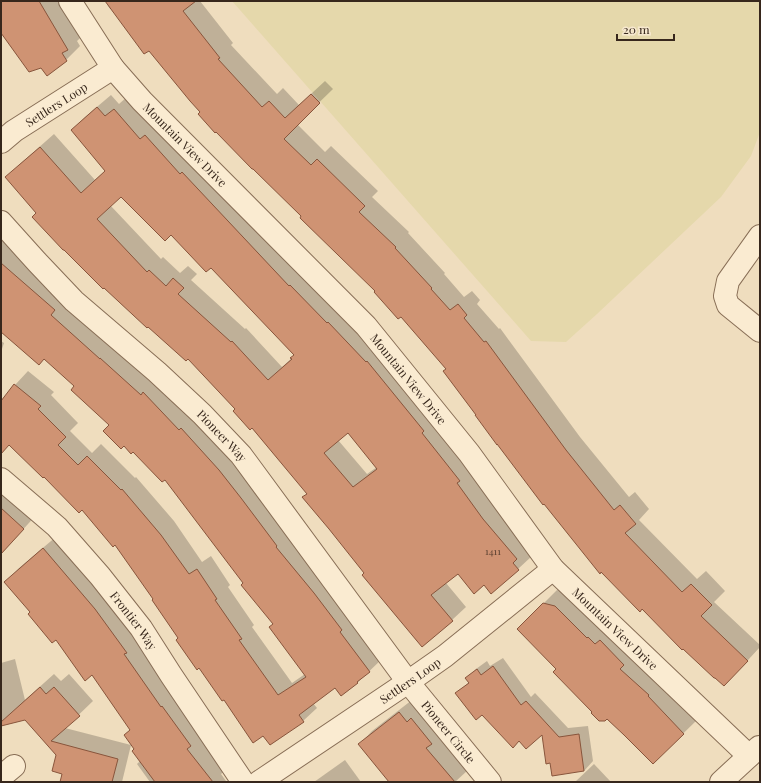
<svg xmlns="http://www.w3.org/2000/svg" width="761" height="783" viewBox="0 0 761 783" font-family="'Playfair Display',serif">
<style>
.farmland{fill:#e5d8ab}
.shadow{fill:#0003;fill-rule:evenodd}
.building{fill:#cf9373;stroke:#88553c;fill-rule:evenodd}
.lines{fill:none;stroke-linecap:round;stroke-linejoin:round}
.minor-casing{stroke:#886e56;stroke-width:24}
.minor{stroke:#faebd1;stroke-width:22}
.labels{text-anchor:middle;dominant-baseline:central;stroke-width:3.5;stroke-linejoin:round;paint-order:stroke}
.number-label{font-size:10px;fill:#5d4232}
.street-label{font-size:12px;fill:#37271c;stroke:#f6e8ce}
</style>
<rect width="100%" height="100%" fill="#efddbe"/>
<polygon class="farmland" points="232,1 760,1 760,132 751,156 721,197 597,314 566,342 531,341"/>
<g class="shadow">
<polygon points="1,1 61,1 82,36 77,41 80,46 66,60 1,32"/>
<polygon points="105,1 200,1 233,43 231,45 277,94 283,88 299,105 325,81 333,89 297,124 325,152 331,146 378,191 372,197 409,232 408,233 445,273 444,274 464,297 472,291 480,300 477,304 499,329 500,328 580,437 629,497 635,492 649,509 639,520 697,579 706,571 725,591 714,602 760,645 760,647 738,671 447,369 401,315 303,216 202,112 150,49 112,8 110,9"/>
<path d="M111,95L119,104L128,96L380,350L532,556L518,569L484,584L458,573L446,583L466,607L452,620L365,573L304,497L308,493L252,426L188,358L37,212L7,178L20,164L54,134L95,180L106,170L72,130L85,117ZM121,195L212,266L295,354L292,358L282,367L246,328L245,329L191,280L197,274L188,266L180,273L163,257L161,259L110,205ZM348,432L377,467L367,474L338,440Z"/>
<polygon points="4,238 113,346 232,456 383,658 357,683 335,687 313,703 317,708 303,721 264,734 224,699 179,638 154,599 116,543 82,508 44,476 9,443 1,442 1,402 15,385 28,371 54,392 51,395 78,423 70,431 92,453 101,444 135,478 136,477 174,521 202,562 211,556 230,585 228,587 254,625 252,627 292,683 305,674 274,623 165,478 110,425 76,386 45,358 3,332 1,334 1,240"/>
<polygon points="1,341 4,343 1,352"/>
<polygon points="1,482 37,514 1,554"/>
<polygon points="57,536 109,596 227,769 221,774 226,781 225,782 150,782 137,764 140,761 135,749 125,735 131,729 93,674 56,638 31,612 6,582 19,568"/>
<polygon points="557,590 568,593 697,720 653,763 607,717 594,712 558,669 518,629"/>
<polygon points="503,658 531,697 535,693 568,728 588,726 593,761 584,771 543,733 519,740 482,714 457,693 469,682 467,678 476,669 487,661 490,666"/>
<polygon points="15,659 25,700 54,674 61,681 69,674 93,701 65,728 131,745 122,782 90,782 25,719 1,725 1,663"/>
<polygon points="412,700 468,770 455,782 390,782 360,744 372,731"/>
<polygon points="345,760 361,782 314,782"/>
<polygon points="594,764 611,782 575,782"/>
</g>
<g class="building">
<polygon points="1,1 39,1 68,50 62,53 67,61 47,76 41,68 29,72 1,33"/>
<polygon points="105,1 196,1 183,11 220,58 218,59 262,107 269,101 285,118 311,94 320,103 284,139 311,165 317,159 365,206 359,212 396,247 395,248 432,288 431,289 450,310 458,304 467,315 464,318 484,342 486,341 566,450 614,510 620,505 636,524 625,533 682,592 691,584 712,605 701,616 748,661 724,686 715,678 714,678 683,649 682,650 642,609 640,612 601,572 600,574 544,504 543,505 497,444 497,445 475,415 476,415 443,371 446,369 401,317 398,319 374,292 375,291 300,218 301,216 253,169 252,169 216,132 215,133 198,114 200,112 190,101 149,51 144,54"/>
<path d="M97,107L105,116L114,109L140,139L145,135L180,174L182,172L289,286L290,285L327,323L328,322L366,362L367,361L424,431L422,433L460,481L457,483L483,519L517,559L513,563L519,570L491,594L484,585L474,594L458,574L431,595L453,621L422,647L362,575L364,573L329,529L302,497L307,494L252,428L250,430L233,411L235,409L188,359L186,361L148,327L147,328L104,288L103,289L64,250H63L32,217L36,213L5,177L40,147L81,193L105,171L71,130ZM121,197L165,241L171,235L206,272L211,268L294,355L290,358L292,359L268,380L232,341L231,342L178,294L184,288L173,278L166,286L149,270L147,272L97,219ZM348,433L377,469L353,487L324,453Z"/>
<polygon points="1,263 55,310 51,315 100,359 100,358 141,395 143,392 179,430 181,428 219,470 241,498 277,546 276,547 314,593 342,630 340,632 370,672 357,682 358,683 341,696 335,688 299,715 304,722 270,745 263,736 253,743 224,700 222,701 199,668 197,670 176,640 178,638 152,600 153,599 115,545 113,547 82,510 79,513 44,477 43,478 9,445 1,454 1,401 14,384 41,406 38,409 66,437 58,445 78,465 87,456 121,490 122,489 161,535 189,574 197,569 217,599 215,600 242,639 239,640 278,695 306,677 269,627 273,624 241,585 243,583 165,480 162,482 133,452 131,454 124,446 121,449 103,431 109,425 71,390 74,386 44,359 39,365 1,332"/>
<polygon points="1,508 24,529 1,554"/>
<polygon points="43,548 95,609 127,653 124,654 161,707 162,706 191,746 187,749 213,782 155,782 132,751 134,749 124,735 130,730 92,675 85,681 56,640 52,643 28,614 30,612 4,582"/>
<polygon points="543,603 555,606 587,638 588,637 595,644 600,640 624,665 620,669 649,695 648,696 684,734 653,764 624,735 607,719 605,721 599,721 591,713 592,712 553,672 556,669 517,629"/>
<polygon points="493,666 521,705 526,701 559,737 579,734 584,771 552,776 550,763 546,764 542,735 526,749 519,741 513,748 482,715 476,720 455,693 469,683 465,678 477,669 481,675"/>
<polygon points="40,687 46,694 54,687 80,716 51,741 118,759 112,782 60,782 62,774 52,771 56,755 25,720 1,726 1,722"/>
<polygon points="399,712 407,722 411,718 432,744 426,748 455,782 389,782 358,744"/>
</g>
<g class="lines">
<defs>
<g id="minor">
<path id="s1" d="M70,1L113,68L142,101L366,326L469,453L553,569L749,756"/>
<path id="s2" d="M1,142L14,131L113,68"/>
<path id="s3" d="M1,222L37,262L74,301L157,372L202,414L241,455L408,682L490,782"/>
<polyline points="760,236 728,281 725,296 728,305 760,331"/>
<path id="s4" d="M1,479L57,527L100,576L141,628L171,675L243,782"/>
<polyline points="1,777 14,766"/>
<path id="s5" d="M259,782L408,682L445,656L553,569"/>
<polyline points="721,782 759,747"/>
</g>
</defs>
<use href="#minor" class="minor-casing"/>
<use href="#minor" class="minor"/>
</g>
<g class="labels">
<g class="number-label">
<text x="493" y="551">1411</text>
</g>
<g class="street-label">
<text stroke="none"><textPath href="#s2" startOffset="67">Settlers Loop</textPath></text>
<text stroke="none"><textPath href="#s1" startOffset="185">Mountain View Drive</textPath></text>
<text stroke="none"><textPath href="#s1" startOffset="509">Mountain View Drive</textPath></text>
<text stroke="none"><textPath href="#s3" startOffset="308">Pioneer Way</textPath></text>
<text stroke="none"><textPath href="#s4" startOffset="195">Frontier Way</textPath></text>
<text stroke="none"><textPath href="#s1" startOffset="834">Mountain View Drive</textPath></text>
<text stroke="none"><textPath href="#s5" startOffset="182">Settlers Loop</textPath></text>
<text stroke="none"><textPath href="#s3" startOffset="681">Pioneer Circle</textPath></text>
</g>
</g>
<rect width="761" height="783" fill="none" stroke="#37271c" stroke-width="4"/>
<path d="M617 34v6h57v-6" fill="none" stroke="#37271c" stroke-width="2"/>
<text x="623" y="34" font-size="12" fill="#37271c" stroke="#f6e8ce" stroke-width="3" paint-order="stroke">20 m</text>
</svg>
